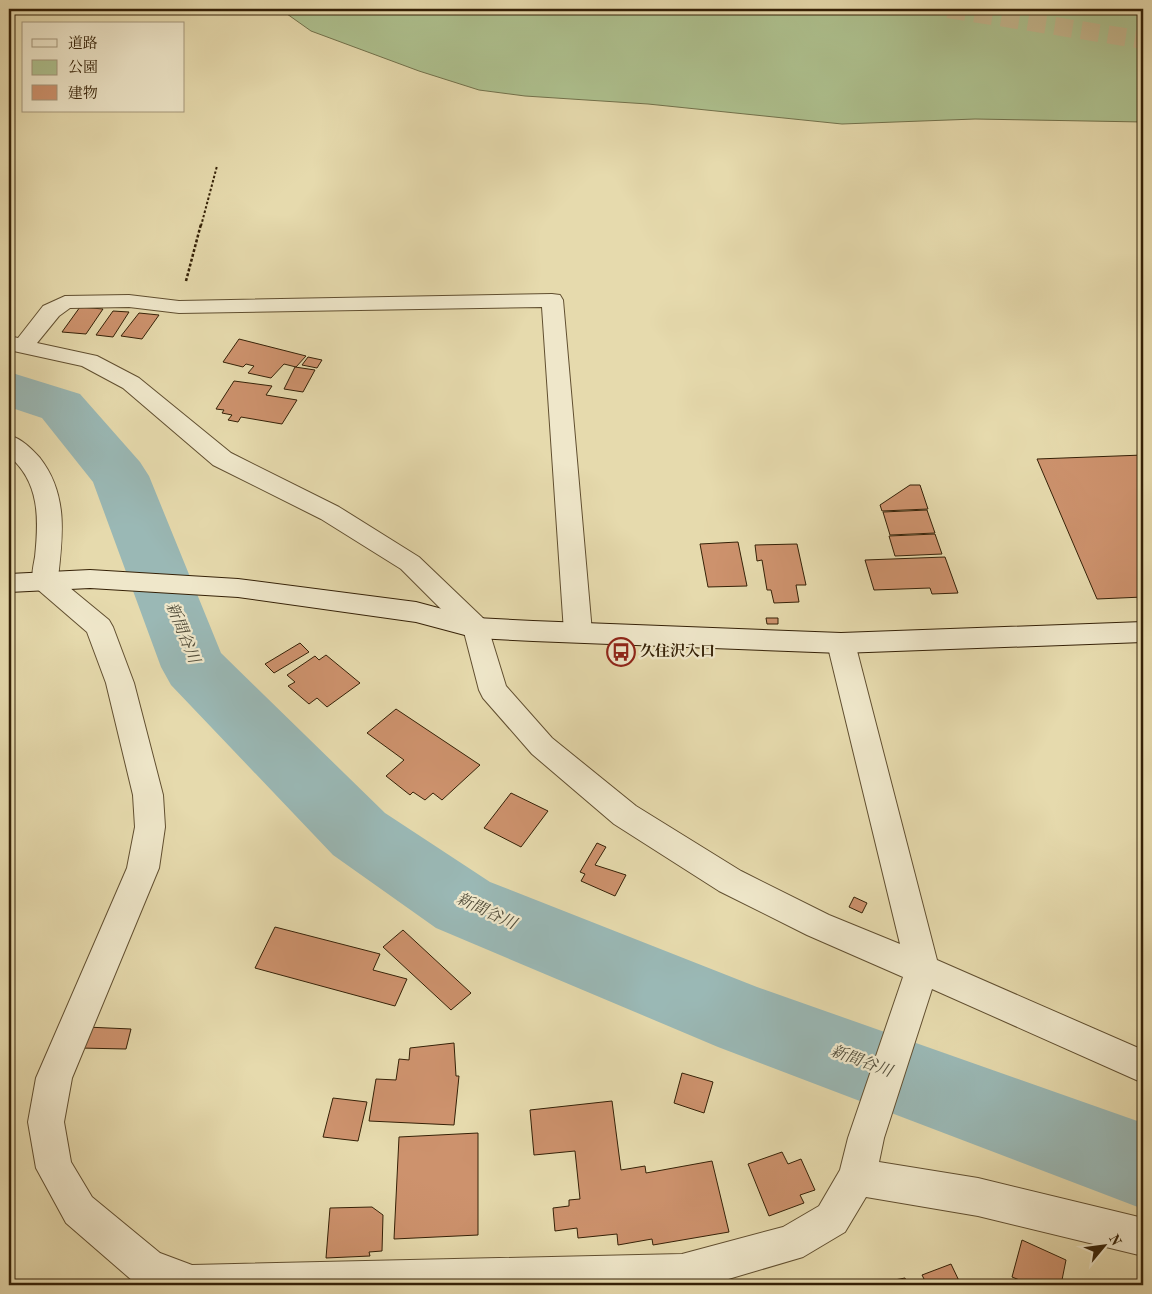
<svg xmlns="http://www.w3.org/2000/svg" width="1152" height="1294" viewBox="0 0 1152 1294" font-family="'Old Standard TT','Noto Serif JP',serif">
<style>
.green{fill:#aec18f;stroke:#72714b}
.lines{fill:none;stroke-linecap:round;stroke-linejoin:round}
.river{fill:#9ab8b5;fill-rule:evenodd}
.building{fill:#cd926d;stroke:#352107}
.highway-tunnel{stroke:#c3b58c;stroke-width:18;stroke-dasharray:18 9;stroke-linecap:butt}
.street-casing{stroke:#614f30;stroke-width:2}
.secondary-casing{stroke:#352107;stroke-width:2}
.path-far1{stroke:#352107;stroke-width:2;stroke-dasharray:2.5 2;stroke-linecap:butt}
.path{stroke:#352107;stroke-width:2.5;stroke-dasharray:3 2;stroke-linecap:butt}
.street{fill:#efe7ca;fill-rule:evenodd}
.secondary{fill:#efe7ca;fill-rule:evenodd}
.labels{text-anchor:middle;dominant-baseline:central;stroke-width:4.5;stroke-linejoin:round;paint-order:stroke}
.poi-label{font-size:15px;font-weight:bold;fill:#352107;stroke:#efe7ca;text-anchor:start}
.water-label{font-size:16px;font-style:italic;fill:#534e3b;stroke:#efe7ca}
</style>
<rect width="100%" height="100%" fill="#e6daad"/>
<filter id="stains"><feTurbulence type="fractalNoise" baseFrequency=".004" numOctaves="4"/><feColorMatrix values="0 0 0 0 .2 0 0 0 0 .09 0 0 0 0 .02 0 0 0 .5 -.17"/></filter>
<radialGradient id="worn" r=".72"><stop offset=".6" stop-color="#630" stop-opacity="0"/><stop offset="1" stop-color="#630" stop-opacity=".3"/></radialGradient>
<polygon class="green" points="280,9 1143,9 1143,122 975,119 842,124 648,104 525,96 479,90 419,71 311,31"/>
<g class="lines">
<polygon class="river" points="9,372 80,394 140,462 149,476 221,653 385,813 490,882 757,987 1143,1123 1143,1209 718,1047 436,928 333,855 171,685 161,667 93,482 42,418 9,407"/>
</g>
<g class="building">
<polygon points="80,307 103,309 86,334 62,332"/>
<polygon points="113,311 129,312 113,337 96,335"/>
<polygon points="139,313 159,315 142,339 121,336"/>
<polygon points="239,339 306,356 296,367 284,364 271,378 248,373 254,366 246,364 243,367 223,362"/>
<polygon points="308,357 322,360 317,368 302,365"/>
<polygon points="295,367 315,370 303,392 284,389"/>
<polygon points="234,381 272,386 266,395 297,400 282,424 241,417 238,422 228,420 232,415 222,413 224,410 216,409"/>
<polygon points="1143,455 1143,597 1097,599 1037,459"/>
<polygon points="910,485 920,485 928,509 882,511 880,505"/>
<polygon points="927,510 935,533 890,535 883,512"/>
<polygon points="935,534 942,554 895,556 889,536"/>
<polygon points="738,542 747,586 708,587 700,544"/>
<polygon points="797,544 806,585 796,585 799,602 774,603 771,590 767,590 762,560 757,561 755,545"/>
<polygon points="945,557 958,593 932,594 930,588 874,590 865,560"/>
<polygon points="766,618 778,618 778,624 767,624"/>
<polygon points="300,643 309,652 274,673 265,664"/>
<polygon points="326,655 360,683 327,707 317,698 309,704 288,686 295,682 287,675 315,656 319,660"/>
<polygon points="396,709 480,765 442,800 433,793 425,800 413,792 410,795 386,776 404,760 367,733"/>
<polygon points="511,793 548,811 521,847 484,828"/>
<polygon points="597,843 606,847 595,865 626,875 615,896 581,881 585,874 580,872"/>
<polygon points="854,897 867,903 862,913 849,907"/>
<polygon points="275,927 380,954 373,970 407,979 395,1006 255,968"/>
<polygon points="403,930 471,993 451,1010 383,947"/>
<polygon points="86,1027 131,1029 126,1049 80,1048"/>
<polygon points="454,1043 456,1076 459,1076 454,1125 369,1121 376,1079 396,1080 399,1059 409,1060 410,1048"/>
<polygon points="682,1073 713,1082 704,1113 674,1103"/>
<polygon points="333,1098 367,1102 358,1141 323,1137"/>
<polygon points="612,1101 621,1170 645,1166 646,1173 712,1161 729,1232 653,1245 652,1239 618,1245 617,1234 578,1238 577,1228 555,1231 553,1208 569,1206 569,1200 580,1199 575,1151 534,1155 530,1110"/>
<polygon points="478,1133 478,1235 394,1239 399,1137"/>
<polygon points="782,1152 788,1164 801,1159 815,1190 800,1195 804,1203 769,1216 748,1164"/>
<polygon points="372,1207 383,1215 382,1251 369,1252 370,1256 326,1258 330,1208"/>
<polygon points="1022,1240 1066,1260 1061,1285 1032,1285 1012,1277"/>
<polygon points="951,1264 961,1285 927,1285 922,1275"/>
<polygon points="905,1278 908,1285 868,1285"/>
</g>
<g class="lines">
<polyline class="highway-tunnel" points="948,9 1143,40"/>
<defs>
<path id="street" d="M552,294L560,295L563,300L592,632L588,639L578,642L568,639L564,632L542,307L179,313L129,307L70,308L59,316L37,343L97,356L139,378L231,453L339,507L419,557L486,621L506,686L552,738L636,806L741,871L829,915L900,944L827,643L831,636L841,633L851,636L855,643L937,960L1143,1050V1083L932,989L884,1138L879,1162L978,1178L1143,1218V1256L978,1216L866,1197L845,1232L803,1257L708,1285H143L134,1282L66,1223L36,1168L28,1122L36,1078L127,868L135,827L133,795L106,683L87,632L36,588C30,578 33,568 35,557C39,519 40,482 9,456V435C22,439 31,448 40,458C68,494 63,535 58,578L109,620L113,627L134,683L163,795L165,827L159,868L72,1078L64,1122L71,1162L92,1197L160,1253L192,1265L682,1254L783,1227L819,1206L840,1170L848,1138L903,977L807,935L719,891L614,824L532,754L483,698L479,690L464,632L401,569L321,519L213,465L123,388L82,366L9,350V336L18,338L43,306L65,296L129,295L179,301Z"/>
<polygon id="secondary" points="90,570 238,579 416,602 476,618 533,621 841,633 1143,622 1143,642 841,653 533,641 476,638 416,622 238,597 90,588 9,592 9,574"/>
</defs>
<use href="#street" class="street-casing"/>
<use href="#secondary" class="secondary-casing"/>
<polyline class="path-far1" points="201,226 217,166"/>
<polyline class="path" points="186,281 201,224"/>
<use href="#street" class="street"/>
<use href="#secondary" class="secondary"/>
</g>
<defs>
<symbol id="bus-ring" viewBox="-11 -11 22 22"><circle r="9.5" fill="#efe7ca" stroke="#8f2418" stroke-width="1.5"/><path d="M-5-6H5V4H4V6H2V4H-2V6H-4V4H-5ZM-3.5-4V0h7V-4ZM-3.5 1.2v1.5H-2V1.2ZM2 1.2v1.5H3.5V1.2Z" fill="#8f2418"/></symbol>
</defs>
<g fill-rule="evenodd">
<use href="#bus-ring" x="605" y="636" width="32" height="32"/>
</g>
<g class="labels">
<g class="poi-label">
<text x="640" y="652">久住沢入口</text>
</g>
<g class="water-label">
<text transform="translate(182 633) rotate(68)">新間谷川</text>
<text transform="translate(486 912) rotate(25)">新間谷川</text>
<text transform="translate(861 1062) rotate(20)">新間谷川</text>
</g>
</g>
<rect width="1152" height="1294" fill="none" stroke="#e6daad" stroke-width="30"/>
<rect x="10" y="10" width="1132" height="1274" fill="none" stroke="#352107" stroke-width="2.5"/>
<rect x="15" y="15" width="1122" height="1264" fill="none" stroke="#352107"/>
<rect x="22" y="22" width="162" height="90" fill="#efe7ca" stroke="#a5987c"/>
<rect x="32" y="39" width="25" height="8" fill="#efe7ca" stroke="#a5987c"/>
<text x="68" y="48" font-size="15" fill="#352107">道路</text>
<rect x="32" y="60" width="25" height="15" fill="#aec18f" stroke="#a5987c"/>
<text x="68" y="72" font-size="15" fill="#352107">公園</text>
<rect x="32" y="85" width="25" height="15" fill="#cd926d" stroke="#a5987c"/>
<text x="68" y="98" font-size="15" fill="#352107">建物</text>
<g transform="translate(1104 1246) rotate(61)" stroke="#efe7ca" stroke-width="4" paint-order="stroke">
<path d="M0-4L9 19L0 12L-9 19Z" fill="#352107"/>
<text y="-8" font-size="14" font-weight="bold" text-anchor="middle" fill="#352107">N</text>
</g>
<rect width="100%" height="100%" filter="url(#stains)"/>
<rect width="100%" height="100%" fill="url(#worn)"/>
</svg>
